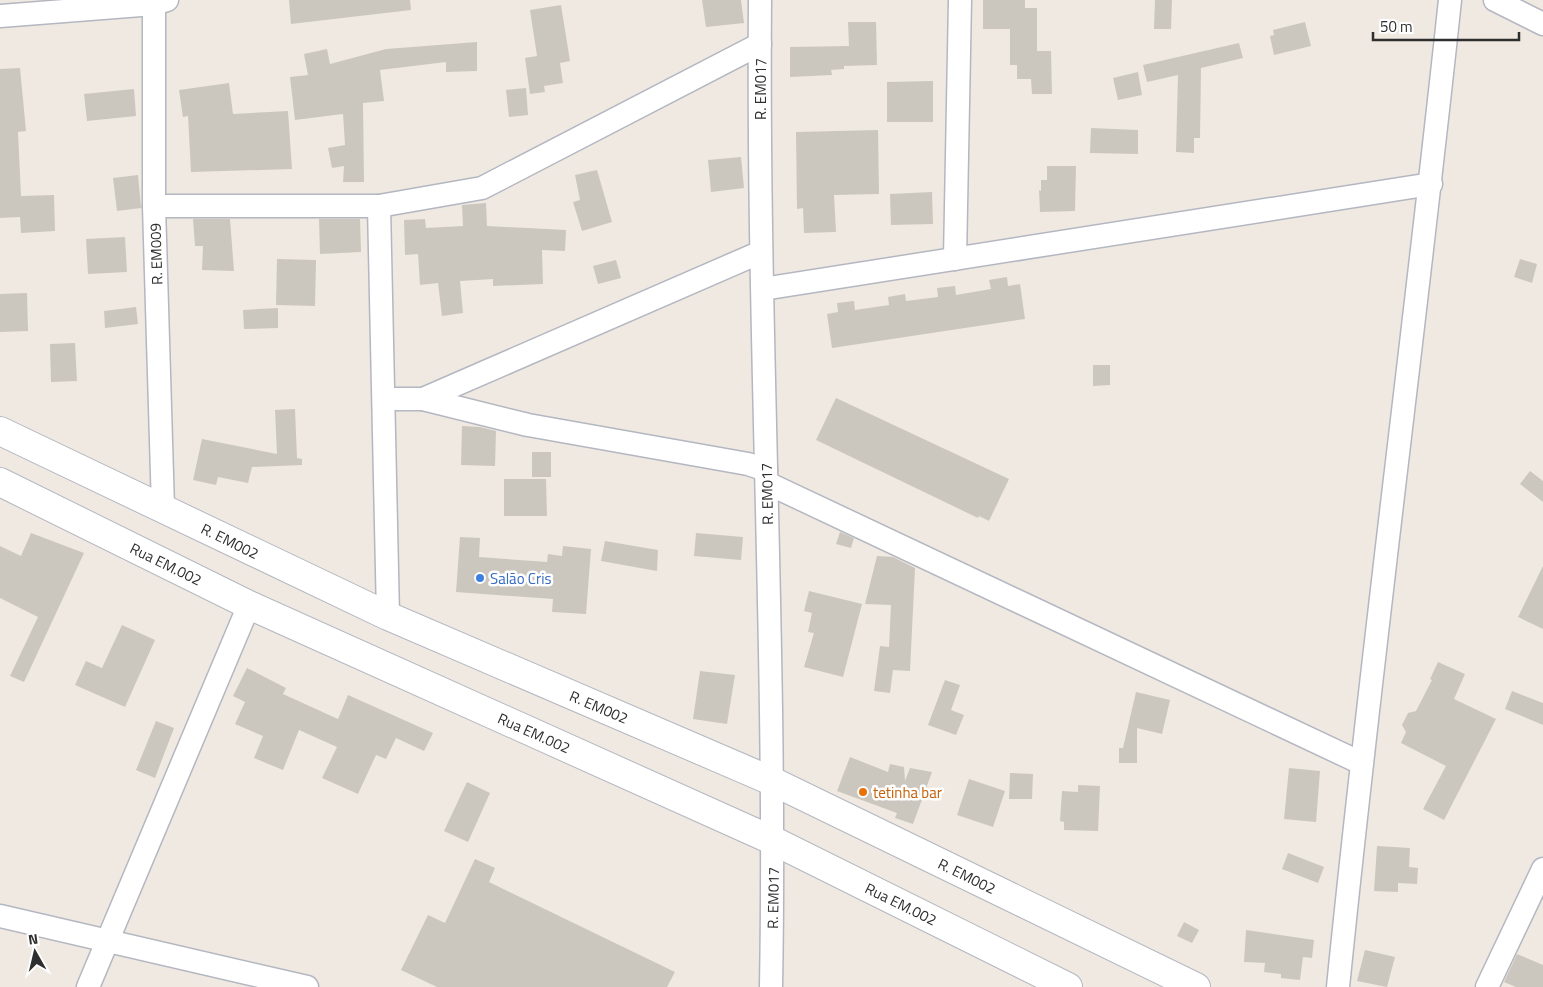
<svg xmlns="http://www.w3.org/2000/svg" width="1543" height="987" viewBox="0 0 1543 987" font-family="'Titillium Web',sans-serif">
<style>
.building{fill:#cbc7bf}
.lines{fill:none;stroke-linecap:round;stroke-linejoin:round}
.street-casing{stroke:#b4b7c1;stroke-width:25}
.secondary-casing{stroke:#b4b7c1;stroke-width:30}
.street{stroke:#fff;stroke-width:22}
.secondary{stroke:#fff;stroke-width:28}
.shop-dot{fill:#3f7fe0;stroke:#fff;stroke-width:2}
.food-dot{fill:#e8710a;stroke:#fff;stroke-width:2}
.labels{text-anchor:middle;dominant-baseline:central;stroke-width:5;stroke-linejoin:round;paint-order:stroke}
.street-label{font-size:15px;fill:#2e2e2e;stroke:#fff}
.shop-label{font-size:15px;fill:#366cbe;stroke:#fff;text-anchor:start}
.food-label{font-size:15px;fill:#c56008;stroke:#fff;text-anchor:start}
</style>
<rect width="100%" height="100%" fill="#efe9e1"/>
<g class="building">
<polygon points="289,0 410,0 411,10 291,24"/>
<polygon points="702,0 741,0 744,23 706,27"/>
<polygon points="983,0 1025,0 1025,8 1037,8 1037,51 1051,51 1052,94 1032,94 1031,79 1017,79 1017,65 1010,65 1010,29 983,29"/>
<polygon points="1155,0 1172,0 1171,29 1154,29"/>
<polygon points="561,5 570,61 560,63 563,83 544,86 545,92 530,94 525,58 537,56 530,10"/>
<polygon points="848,22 876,22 877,65 844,66 844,69 831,70 832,75 790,77 790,47 849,46"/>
<polygon points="1305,22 1311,46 1274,55 1270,36 1274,35 1273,30"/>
<polygon points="477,42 477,71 446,72 446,62 380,70 384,101 363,103 364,182 343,182 344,166 332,168 328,148 345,145 343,114 295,120 290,77 308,75 304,54 327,49 330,64 386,49"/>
<polygon points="1239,43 1243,58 1201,68 1200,138 1194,138 1194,153 1176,152 1178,75 1147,82 1143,65"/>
<polygon points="20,68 26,131 18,132 21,196 54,195 55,231 21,233 20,217 0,218 0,69"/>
<polygon points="1138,72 1142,95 1118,100 1113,78"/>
<polygon points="933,81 933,122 887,122 887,82"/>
<polygon points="229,83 233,114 288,111 292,169 191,172 188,116 183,117 179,90"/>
<polygon points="526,88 528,115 509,117 506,90"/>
<polygon points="134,89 136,116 87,121 84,94"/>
<polygon points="1091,128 1138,130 1138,154 1090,153"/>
<polygon points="878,130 879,194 834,195 836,232 804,233 803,208 797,209 796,132"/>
<polygon points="741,157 744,188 711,192 708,160"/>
<polygon points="1047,166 1076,166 1075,211 1040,212 1039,190 1041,191 1041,180 1047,180"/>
<polygon points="597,170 612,222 582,231 573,202 580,200 575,175"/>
<polygon points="138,175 141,208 117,211 113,178"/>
<polygon points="932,192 933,224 891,225 890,194"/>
<polygon points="486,203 487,226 566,230 565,251 542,250 543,284 493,286 493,279 460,281 463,313 442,316 438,283 420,285 418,254 405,255 404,220 425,219 426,228 463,226 462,205"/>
<polygon points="193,219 230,219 234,271 202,270 203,246 195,246"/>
<polygon points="319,219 360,219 361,252 320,254"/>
<polygon points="125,237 127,272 88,274 86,239"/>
<polygon points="277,259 316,260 315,306 276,305"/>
<polygon points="1520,259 1537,264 1532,283 1514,277"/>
<polygon points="616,260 621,278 598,284 593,266"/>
<polygon points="1007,277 1008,286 1020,284 1025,319 832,348 827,314 838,312 837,303 854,301 855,310 889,305 888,297 905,294 906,301 938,297 937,288 955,286 956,295 991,289 989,280"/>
<polygon points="27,293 28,331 0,332 0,294"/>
<polygon points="136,307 138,324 105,328 104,311"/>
<polygon points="278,308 278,328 244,329 243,310"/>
<polygon points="75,343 77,381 51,382 50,344"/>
<polygon points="1093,365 1110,365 1110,385 1093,386"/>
<polygon points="836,398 1009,479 989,521 979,516 978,518 816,440"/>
<polygon points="295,409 297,458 302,459 302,465 252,467 248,483 218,477 216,485 193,480 202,439 277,454 275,410"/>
<polygon points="462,426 480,427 496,431 495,466 461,465"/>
<rect x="532" y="452" width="19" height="25"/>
<polygon points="1530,471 1543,481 1543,502 1520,484"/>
<polygon points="504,479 546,479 547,516 504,516"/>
<polygon points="840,532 854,538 851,548 836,544"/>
<polygon points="31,533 84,553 24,682 10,676 38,617 0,598 0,546 21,556"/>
<polygon points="696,533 743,537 741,560 694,556"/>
<polygon points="460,537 480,538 479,557 547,562 548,554 562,556 563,546 591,549 586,614 552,612 553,599 456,592"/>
<polygon points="605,541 658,550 657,571 601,561"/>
<polygon points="877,556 893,557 915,568 910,671 893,670 890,693 874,691 880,646 889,647 891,605 865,604"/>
<polygon points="1543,566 1543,629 1518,617"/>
<polygon points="809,591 862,604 843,677 804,667 814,633 808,632 812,613 804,611"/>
<polygon points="122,625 155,640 125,707 75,685 86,661 102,668"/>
<polygon points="1438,662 1465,674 1454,699 1496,719 1444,820 1423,809 1446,766 1401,743 1406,732 1402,725 1408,713 1416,711 1432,680 1430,679"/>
<polygon points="247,668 286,688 283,694 338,719 348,695 433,733 424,751 396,738 386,759 376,755 358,794 322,778 337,747 299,730 283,770 254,758 263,736 235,724 245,702 233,696"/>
<polygon points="700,671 735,675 727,724 693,719"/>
<polygon points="945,680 960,685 951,710 964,715 956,735 928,725"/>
<polygon points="1512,691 1543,703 1543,725 1505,709"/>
<polygon points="1136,692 1170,700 1162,734 1137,728 1137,763 1119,763 1119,748 1123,748"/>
<polygon points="156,721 174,728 155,778 136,770"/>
<polygon points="850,757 888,772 890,764 904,767 905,781 910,768 932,772 913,824 895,818 897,813 837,791"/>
<polygon points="1289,768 1320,771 1316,822 1284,819"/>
<polygon points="1010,773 1033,774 1032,799 1009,799"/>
<polygon points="969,779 1005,791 993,827 957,815"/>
<polygon points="467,782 490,793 468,842 444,831"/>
<polygon points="1078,785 1100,786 1098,831 1064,830 1064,822 1060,821 1062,791 1078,792"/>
<polygon points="1377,846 1410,848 1409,867 1418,868 1417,884 1398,883 1398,892 1374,891"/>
<polygon points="1288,853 1324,867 1318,883 1282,869"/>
<polygon points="475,859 495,868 489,882 675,972 667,987 437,987 401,970 428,915 445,923"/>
<polygon points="1184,922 1199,930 1192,943 1177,936"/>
<polygon points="1246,930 1314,940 1312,958 1303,957 1300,980 1281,978 1281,974 1264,972 1265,963 1244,962"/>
<polygon points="1365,950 1395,957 1387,987 1357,981"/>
<polygon points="1517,954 1543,965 1543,987 1516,987 1504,982"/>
</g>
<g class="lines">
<defs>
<g id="street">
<polyline points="154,0 154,206 163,508"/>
<path d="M760,0C757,329 777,658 771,987"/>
<polyline points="1495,0 1543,24"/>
<polyline points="0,16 154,4 167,0"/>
<polyline points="154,206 379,206 482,188 760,44"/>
<polyline points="379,206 388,616"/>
<polyline points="955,259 960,0"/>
<polyline points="763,289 1431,184"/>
<polyline points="384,399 423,399 761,252"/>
<polyline points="423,399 528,425 748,464 766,470"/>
<polyline points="767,483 1361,763"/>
<polyline points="0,916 307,987"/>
<polyline points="88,987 249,605"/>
<path d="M1338,987C1371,658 1415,329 1450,0"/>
<polyline points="1487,987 1543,869"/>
</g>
<g id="secondary">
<polyline points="0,431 388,616 774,782 1196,987"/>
<polyline points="0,482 249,605 774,841 1068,987"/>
</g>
</defs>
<use href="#street" class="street-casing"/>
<use href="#secondary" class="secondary-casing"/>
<use href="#street" class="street"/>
<use href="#secondary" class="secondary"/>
</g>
<circle class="shop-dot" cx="480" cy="578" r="5"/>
<circle class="food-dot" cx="863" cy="792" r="5"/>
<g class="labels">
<g class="street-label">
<text transform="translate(760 89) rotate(-90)">R. EM017</text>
<text transform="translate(156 254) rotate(-92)">R. EM009</text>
<text transform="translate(767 494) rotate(-91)">R. EM017</text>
<text transform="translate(230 541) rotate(26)">R. EM002</text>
<text transform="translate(166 564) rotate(26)">Rua EM.002</text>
<text transform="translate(599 707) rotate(23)">R. EM002</text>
<text transform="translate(534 733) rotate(24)">Rua EM.002</text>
<text transform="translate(967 876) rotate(26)">R. EM002</text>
<text transform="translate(773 898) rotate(-89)">R. EM017</text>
<text transform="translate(901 904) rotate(26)">Rua EM.002</text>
</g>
<g class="shop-label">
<text x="490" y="578">Salão Cris</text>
</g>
<g class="food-label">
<text x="873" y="792">tetinha bar</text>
</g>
</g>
<g transform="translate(35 952) rotate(352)" stroke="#ffffff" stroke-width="4" paint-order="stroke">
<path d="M0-4L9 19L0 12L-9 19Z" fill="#2e2e2e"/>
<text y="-8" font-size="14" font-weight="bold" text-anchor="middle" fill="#2e2e2e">N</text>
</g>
<path d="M1373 32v8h146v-8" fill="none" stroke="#2e2e2e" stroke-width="2.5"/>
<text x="1380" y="32" font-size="15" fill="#2e2e2e" stroke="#ffffff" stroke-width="4" paint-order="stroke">50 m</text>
</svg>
